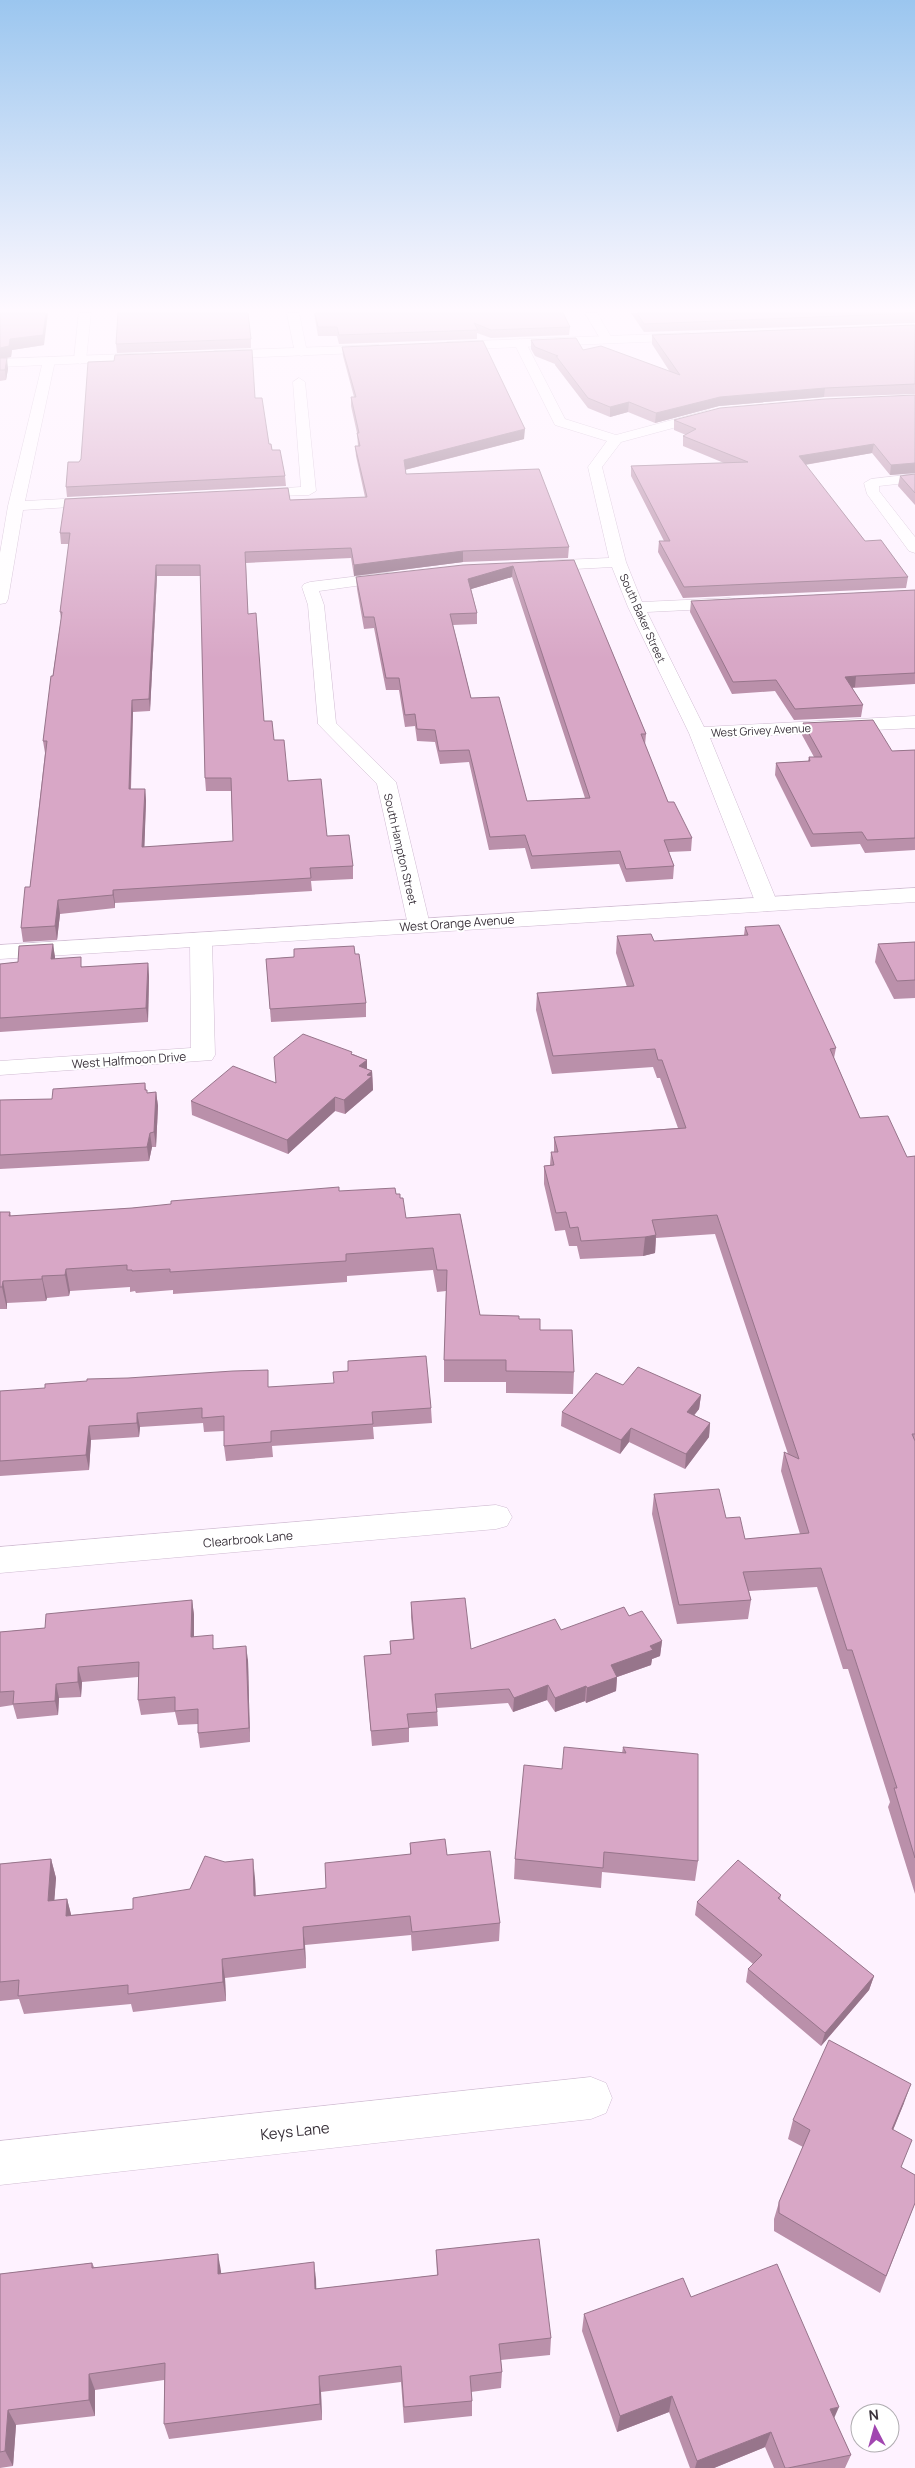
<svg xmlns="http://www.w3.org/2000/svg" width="915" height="2468" viewBox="0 0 915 2468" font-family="Manrope,sans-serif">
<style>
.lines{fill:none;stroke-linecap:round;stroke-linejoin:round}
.minor-casing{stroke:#d0bcd2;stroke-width:1}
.tertiary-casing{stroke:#d0bcd2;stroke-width:1}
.secondary-casing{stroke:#d0bcd2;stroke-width:1}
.minor{fill:#fff;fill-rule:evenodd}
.tertiary{fill:#fff;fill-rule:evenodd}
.secondary{fill:#fff;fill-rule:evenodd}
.wall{fill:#ba90aa;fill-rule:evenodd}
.shaded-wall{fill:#97758b}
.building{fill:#d8a7c6;stroke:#97758b;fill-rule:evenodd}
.labels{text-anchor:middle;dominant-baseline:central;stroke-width:4;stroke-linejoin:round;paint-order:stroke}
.far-street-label{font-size:11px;fill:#3a323b;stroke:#fff}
.street-label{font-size:12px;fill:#3a323b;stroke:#fff}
.near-street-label{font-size:15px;fill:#3a323b;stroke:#fff}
</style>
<rect width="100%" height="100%" fill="#fef2ff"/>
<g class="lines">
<defs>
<g id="minor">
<polygon points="79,313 91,313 86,360 80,364 74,360"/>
<polygon points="287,313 299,313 307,352 305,355 301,356 295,352"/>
<polygon points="585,313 597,313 613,340 611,343 603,343"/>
<polygon points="520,339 526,343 565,419 616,435 709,410 716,414 714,417 621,442 602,467 626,562 642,602 729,598 735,599 737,603 735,607 729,608 647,612 704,727 915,716 915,728 710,738 778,904 775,909 767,911 759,909 756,904 689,733 628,607 612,567 538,571 530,566 538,561 609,558 588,467 607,441 555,425 514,343"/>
<polygon points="49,357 55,361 25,501 102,497 109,501 102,505 23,510 8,599 6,603 0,604 0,553 8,506 43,361"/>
<polygon points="299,378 305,382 316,491 309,495 247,497 245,494 252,490 301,487 293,382"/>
<polygon points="915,474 915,482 879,486 879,491 915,537 915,553 909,551 867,494 864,483 871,479"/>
<polygon points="393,572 399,574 401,577 399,580 319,591 324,605 336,723 396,782 430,925 427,930 419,932 411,930 408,925 377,784 318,724 308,605 302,587 304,584 310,582"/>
<polygon points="201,934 209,936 212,941 215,1055 212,1060 0,1075 0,1061 191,1048 190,941 193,936"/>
<polygon points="496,1505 507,1508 512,1517 507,1526 496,1529 0,1573 0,1547"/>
<polygon points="591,2077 606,2083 612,2098 606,2113 591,2119 0,2185 0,2141"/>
</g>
<polygon id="tertiary" points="915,888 915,902 0,959 0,945"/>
<g id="secondary">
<polygon points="689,333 693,334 695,337 693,340 447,350 441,346 447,342"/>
<polygon points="379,345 385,349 383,352 214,359 208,355 214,351"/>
<polygon points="152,353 156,354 158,357 156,360 0,367 0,359"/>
</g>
</defs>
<use href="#minor" class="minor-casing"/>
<use href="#tertiary" class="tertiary-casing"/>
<use href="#secondary" class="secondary-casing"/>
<use href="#minor" class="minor"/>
<use href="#tertiary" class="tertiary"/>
<use href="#secondary" class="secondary"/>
</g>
<g class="wall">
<polygon points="0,313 44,345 12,350 11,357 4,358 8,369 6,380 0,381"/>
<polygon points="314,313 563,313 570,327 569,335 491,338 477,333 477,339 339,344 337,336 318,336"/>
<polygon points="631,313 915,313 915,323 644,332"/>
<polygon points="915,325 915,394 824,397 719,406 655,423 628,412 610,417 588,408 555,365 555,364 535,356 531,349 531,340 583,350 670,372 652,344 652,335"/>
<polygon points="251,339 251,348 117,353 116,344"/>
<path d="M342,347L524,439L405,470L406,474L569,547L568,558L463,562L354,576L351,558L246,563L248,614L264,721L274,740L288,781L327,836L353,866V879L311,881L312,891L115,903V908L60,914L57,940L23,942L21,928L30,887L45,753L43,741L61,619L60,612L69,544H61L60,533L290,500L365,497L356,456L355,446H358L357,433L351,406V397H354L343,356ZM157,576H201L205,778L206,791H231L233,841L144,847L146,801L145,789H131L133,712L150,711Z"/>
<polygon points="915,395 915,473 890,475 872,453 805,465 865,541 908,577 906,588 683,598 658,552 659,541 664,541 631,476 631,466 724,463 683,446 683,436 686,435 674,430 674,420"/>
<polygon points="255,398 269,444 285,476 286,486 67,497 66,487 79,462 81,459"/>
<polygon points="915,474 915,505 898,486 900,476"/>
<path d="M574,560L646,734L645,745L668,802L692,838L691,851L669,852L674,866L673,879L626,882L619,864L531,869L525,848L489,850L469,762L440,764L435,742L417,741L415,726L405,727L399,690H386L374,628L364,629L357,589L356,577ZM512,577L585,798L527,801L471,698L453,625L477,624V613L471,589Z"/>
<polygon points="915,590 915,684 852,688 863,705 861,717 794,720 775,691 732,694 690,612 691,601"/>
<polygon points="803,723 892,751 915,750 915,850 865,853 860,844 811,847 775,775 776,763 808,761 809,757 814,757 802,735"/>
<polygon points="745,927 836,1048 834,1058 860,1118 907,1157 915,1156 915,1894 888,1807 890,1802 848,1669 843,1669 817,1587 749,1591 751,1600 748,1619 677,1624 652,1514 654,1494 726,1518 745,1539 800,1534 781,1471 784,1452 788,1454 715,1234 656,1238 655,1253 643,1256 580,1259 577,1246 569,1246 565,1230 555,1231 544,1184 544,1166 550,1165 551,1152 554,1152 554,1137 678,1128 660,1078 657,1078 653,1067 552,1074 536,1010 537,993 627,987 616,953 617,936 654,941 744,935"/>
<polygon points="915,942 915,998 894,999 875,962 878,944"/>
<polygon points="53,944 55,959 83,967 148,963 149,977 148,1022 0,1032 0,964 18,962"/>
<polygon points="294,957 366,1003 366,1017 271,1022 266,959"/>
<polygon points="353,1054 367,1060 367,1069 372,1071 373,1090 345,1114 335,1111 288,1154 192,1115 191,1101 276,1083"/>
<polygon points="145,1083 146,1090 147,1093 156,1092 158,1106 156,1147 152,1147 149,1161 0,1169 0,1100 52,1099"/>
<polygon points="339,1191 396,1194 400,1198 406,1218 460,1214 480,1315 519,1319 540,1330 574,1372 573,1394 506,1393 506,1382 444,1382 444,1360 446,1291 437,1292 433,1270 347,1276 347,1282 173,1294 173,1290 136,1293 135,1291 130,1292 130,1287 70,1291 69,1296 47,1298 46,1301 7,1303 7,1309 0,1309 0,1212 10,1212 11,1216 132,1208"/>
<polygon points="623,1385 701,1395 699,1409 694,1415 710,1423 709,1437 685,1469 629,1442 620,1454 561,1426 562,1412"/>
<polygon points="269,1387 431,1408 432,1423 373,1427 374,1439 272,1446 273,1457 226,1461 224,1446 224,1431 204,1432 203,1423 140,1427 139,1437 91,1440 89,1470 0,1476 0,1391"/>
<polygon points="192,1600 194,1615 194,1637 215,1649 248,1660 250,1742 200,1748 198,1733 198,1724 178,1725 175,1712 141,1715 138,1700 138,1677 82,1682 81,1697 59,1698 58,1715 17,1719 13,1705 0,1707 0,1632 45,1628"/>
<polygon points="411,1602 471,1649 629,1616 662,1641 660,1656 652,1659 651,1665 617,1677 616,1691 586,1703 585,1701 555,1712 547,1700 513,1712 508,1703 437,1708 438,1726 409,1728 409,1742 372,1746 364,1656 391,1654 390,1641 413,1639 411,1617"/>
<polygon points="623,1747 698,1861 695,1881 602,1872 601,1888 514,1879 515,1859 562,1769 622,1753"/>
<polygon points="410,1843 447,1855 500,1923 499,1941 412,1951 411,1935 305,1945 306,1968 225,1978 226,2001 133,2012 131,2004 24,2014 19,1999 0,2001 0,1864 51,1859 56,1878 54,1900 67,1899 71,1915 133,1909 190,1889 255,1878 256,1896 326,1888 410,1854"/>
<polygon points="781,1895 780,1900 874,1976 869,1990 821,2046 746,1982 748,1969 753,1964 695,1915 697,1902"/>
<polygon points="904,2103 893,2130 901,2167 915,2203 880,2293 774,2231 774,2219 779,2202 803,2147 788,2139 793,2120"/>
<polygon points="436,2250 551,2338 550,2355 501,2360 502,2372 501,2388 471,2392 472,2401 472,2416 404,2423 401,2382 321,2392 322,2420 169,2439 164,2424 164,2380 95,2390 95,2416 16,2425 13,2466 0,2468 0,2274 92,2263 94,2267 221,2271 221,2273 316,2279 316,2289 437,2275"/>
<polygon points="691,2297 834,2418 851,2455 845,2468 774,2468 765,2447 714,2468 690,2468 669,2412 617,2432 582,2331 584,2314"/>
</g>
<g class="shaded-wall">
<polygon points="46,313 48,313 44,345 12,350 11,357 0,359 0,348 10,339"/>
<polygon points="7,358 8,369 6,380 5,370"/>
<polygon points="825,388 824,397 719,406 655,423 656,413 720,397"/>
<polygon points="629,402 628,412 610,417 610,407"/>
<polygon points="525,429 524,439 404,470 404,460"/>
<polygon points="874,444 872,453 797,466 799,456"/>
<polygon points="915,463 915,473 890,475 891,465"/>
<polygon points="463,551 463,562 354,576 354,565"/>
<polygon points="156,565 157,576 150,711 149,699"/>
<polygon points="513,566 512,577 468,590 468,579"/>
<polygon points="856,676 855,687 843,689 845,677"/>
<polygon points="132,700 133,712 130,801 129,789"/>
<polygon points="145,789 146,801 144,860 142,847"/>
<polygon points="113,890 115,903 115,908 113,895"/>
<polygon points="58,900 60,914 57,940 55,926"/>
<polygon points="53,944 55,957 54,973 51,959"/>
<polygon points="148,963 149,977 148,1022 146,1008"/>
<polygon points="367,1060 367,1074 359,1066"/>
<polygon points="372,1071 373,1090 345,1114 344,1100 367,1075"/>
<polygon points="156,1092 158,1106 156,1147 154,1132"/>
<polygon points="335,1097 335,1111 288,1154 287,1140"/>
<polygon points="150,1133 152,1147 149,1161 147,1147"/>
<polygon points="656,1235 655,1253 643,1256 645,1237"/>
<polygon points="66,1269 70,1291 69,1296 65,1275"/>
<polygon points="42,1276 47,1298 46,1301 42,1279"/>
<polygon points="3,1281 7,1303 7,1309 2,1287"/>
<polygon points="701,1395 699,1409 685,1427 687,1412"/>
<polygon points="137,1413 140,1427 139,1437 137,1423"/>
<polygon points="710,1423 709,1437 685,1469 686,1454"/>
<polygon points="89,1426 91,1440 89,1470 86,1455"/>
<polygon points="631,1428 629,1442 620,1454 621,1440"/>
<polygon points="192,1600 194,1615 194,1652 191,1637"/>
<polygon points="662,1641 660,1656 652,1659 651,1665 617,1677 616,1691 586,1703 587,1688 611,1665 650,1646"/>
<polygon points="246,1646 248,1660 250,1742 249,1728"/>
<polygon points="78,1667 82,1682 81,1697 78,1682"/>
<polygon points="56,1684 59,1698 58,1715 55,1701"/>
<polygon points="548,1685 547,1700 513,1712 514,1698"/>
<polygon points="586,1686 585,1701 555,1712 555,1698"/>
<polygon points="51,1859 56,1878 53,1920 48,1901"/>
<polygon points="253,1859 255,1878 256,1915 254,1896"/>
<polygon points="67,1899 72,1918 66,1916"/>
<polygon points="303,1927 305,1945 306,1968 304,1949"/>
<polygon points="222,1959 225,1978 226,2001 223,1982"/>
<polygon points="874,1976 869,1990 821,2046 825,2033"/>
<polygon points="911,2084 904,2103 886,2147 892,2129"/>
<polygon points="218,2254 221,2271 222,2290 218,2274"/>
<polygon points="314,2262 316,2279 317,2306 315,2289"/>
<polygon points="89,2374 95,2390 95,2416 89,2400"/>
<polygon points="319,2376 321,2392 322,2420 320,2404"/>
<polygon points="672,2396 669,2412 617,2432 620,2416"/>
<polygon points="839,2407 832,2423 830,2409"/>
<polygon points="8,2410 16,2425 13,2466 5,2451"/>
<polygon points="771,2432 765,2447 714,2468 695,2468 697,2461"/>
</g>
<g class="building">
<polygon points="0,313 46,313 43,335 10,339 9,346 0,348"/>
<polygon points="118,313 248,313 251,339 116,344"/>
<polygon points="315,313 563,313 570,327 491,330 474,323 478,330 339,335 337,327 318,327"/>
<polygon points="637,313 915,313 644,324"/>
<polygon points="915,325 915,384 825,388 720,397 656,413 629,402 610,407 588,398 556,356 558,356 535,347 531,340 576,338 583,350 601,346 680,375 652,335"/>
<path d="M483,341L525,429L404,460L406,474L539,469L569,547L463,551L354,565L351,548L245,552L248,614L256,613L264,721H272L274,740H284L288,781L321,779L327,836L349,835L353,866L310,868L311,878L113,890V895L58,900L55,926L21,928L25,887H30L47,741H43L51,676H53L62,612H60L70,533H60L65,499L288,488L290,500L367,497L355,446H360L357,433H359L351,397H356L342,347ZM156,565H200L205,778H231L233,841L142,847L145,789H129L132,700L149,699Z"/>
<polygon points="252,350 255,398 262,398 269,444 271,444 272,450 280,450 285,476 66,487 68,462 79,462 81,459 88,362 114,361 115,355"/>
<polygon points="0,358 7,358 5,370 0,370"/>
<polygon points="915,395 915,463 891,465 874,444 799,456 865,541 881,540 908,577 684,587 659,541 670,541 631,466 748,462 683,436 696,429 674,420 720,408 825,399"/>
<polygon points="915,474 915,493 900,476"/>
<path d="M574,560L646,734H641L668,802H674L692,838L664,840L674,866L626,869L620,851L532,856L525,835L490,837L469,750L439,751L435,730L417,729L415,714L405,715L399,678H386L374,617H364L356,577L463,565ZM513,566L590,798L527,801L499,697L471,698L450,614L477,613L468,579Z"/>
<polygon points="915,590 915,673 856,676 845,677 863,705 795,709 776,680 733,682 691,601"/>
<polygon points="873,720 892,751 915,750 915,838 867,840 862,832 813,834 776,763 810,761 809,757 822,757 803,723"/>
<polygon points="779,925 836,1048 830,1049 860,1118 888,1116 907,1157 915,1156 915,1434 912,1434 915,1441 915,1858 894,1788 897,1788 852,1650 847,1650 821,1568 743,1572 751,1600 679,1605 654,1494 719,1489 726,1518 740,1517 745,1539 809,1533 784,1452 799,1459 717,1215 652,1220 656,1235 645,1237 581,1241 578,1227 570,1228 566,1212 556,1213 544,1166 554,1165 551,1152 558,1152 554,1137 686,1128 662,1060 658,1060 655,1049 553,1056 537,993 634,986 617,936 651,934 654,941 748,935 745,927"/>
<polygon points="915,942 915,980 897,981 878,944"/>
<polygon points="53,944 51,959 81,957 81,967 148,963 146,1008 0,1018 0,964 18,962 19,946"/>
<polygon points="354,946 355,954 359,954 366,1003 270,1009 266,959 294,957 294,949"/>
<polygon points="303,1034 352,1052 351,1054 367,1060 359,1066 372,1071 367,1075 372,1076 344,1100 335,1097 287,1140 191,1101 233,1066 276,1083 274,1057"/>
<polygon points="145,1083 145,1090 147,1090 147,1093 156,1092 154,1132 150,1133 147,1147 0,1155 0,1100 52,1099 53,1089"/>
<polygon points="339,1187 339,1191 395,1188 396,1194 400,1194 400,1198 403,1198 406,1218 460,1214 480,1315 519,1316 519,1319 540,1319 540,1330 572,1330 574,1372 506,1371 506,1360 444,1360 447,1270 437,1270 433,1248 346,1254 346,1261 170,1272 170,1269 132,1271 132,1270 127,1270 127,1265 66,1269 65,1275 42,1276 42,1279 3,1281 2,1287 0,1287 0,1212 10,1212 9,1216 132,1208 171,1204 171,1201"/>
<polygon points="426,1356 431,1408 372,1412 373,1424 271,1431 271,1442 224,1446 224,1416 202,1418 202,1408 137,1413 137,1423 89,1426 86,1455 0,1461 0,1391 45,1388 45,1384 87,1381 87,1379 128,1378 233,1371 268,1370 268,1387 334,1383 333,1372 348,1371 348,1361"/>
<polygon points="638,1367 701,1395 687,1412 710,1423 686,1454 631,1428 621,1440 562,1412 596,1373 623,1385"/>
<polygon points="465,1598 471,1649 555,1619 561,1630 624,1607 629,1616 642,1611 662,1641 650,1646 653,1650 611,1665 617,1677 587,1688 586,1686 555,1698 548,1685 514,1698 509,1689 435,1694 437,1712 407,1714 409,1728 371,1731 364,1656 391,1654 390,1641 414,1639 411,1602"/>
<polygon points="192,1600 191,1637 213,1635 213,1649 246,1646 249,1728 198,1733 198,1709 175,1711 175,1697 138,1700 139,1662 78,1667 78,1682 56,1684 55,1701 13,1704 14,1691 0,1692 0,1632 45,1628 46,1614"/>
<polygon points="564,1747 626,1753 623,1747 698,1754 698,1861 604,1852 603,1868 515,1859 524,1765 562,1769"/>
<polygon points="445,1839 447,1855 490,1851 500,1923 412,1932 410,1916 303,1927 304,1949 222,1959 223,1982 128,1994 128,1985 18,1996 19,1980 0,1982 0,1864 51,1859 48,1901 67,1899 66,1916 133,1909 133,1898 190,1889 205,1856 225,1862 253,1859 254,1896 326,1888 325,1863 411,1854 410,1843"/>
<polygon points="738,1860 781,1895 778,1898 874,1976 825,2033 748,1969 762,1955 697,1902"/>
<polygon points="829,2040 911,2084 892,2129 912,2140 901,2167 915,2175 915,2203 886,2276 779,2213 779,2202 810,2130 793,2120"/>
<polygon points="539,2239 551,2338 499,2344 502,2372 470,2376 472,2401 404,2407 401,2366 319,2376 320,2404 164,2424 165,2363 89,2374 89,2400 8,2410 5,2451 0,2452 0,2274 92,2263 92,2268 218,2254 218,2274 314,2262 315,2289 438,2275 436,2250"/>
<polygon points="777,2264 839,2407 830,2409 851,2455 788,2468 785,2468 771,2432 697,2461 672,2396 620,2416 584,2314 683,2278 691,2297"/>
</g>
<linearGradient id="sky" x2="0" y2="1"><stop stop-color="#9bc6ef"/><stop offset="0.47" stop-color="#fff9ff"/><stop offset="1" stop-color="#fff9ff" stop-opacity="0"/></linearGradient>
<rect width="915" height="659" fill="url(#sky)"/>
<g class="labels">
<g class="far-street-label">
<text transform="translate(643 618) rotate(66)">South Baker Street</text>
<text transform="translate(761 730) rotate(-3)">West Grivey Avenue</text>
<text transform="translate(401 849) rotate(77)">South Hampton Street</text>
</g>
<g class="street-label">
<text transform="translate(457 923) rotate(-4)">West Orange Avenue</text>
<text transform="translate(129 1060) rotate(-4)">West Halfmoon Drive</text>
<text transform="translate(248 1539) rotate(-5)">Clearbrook Lane</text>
</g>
<g class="near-street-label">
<text transform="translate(295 2131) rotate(-6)">Keys Lane</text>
</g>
</g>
<g transform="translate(875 2428) rotate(354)"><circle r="24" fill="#ffffff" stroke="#b0adb1"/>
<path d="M0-4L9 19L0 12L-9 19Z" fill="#a146b0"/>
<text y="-8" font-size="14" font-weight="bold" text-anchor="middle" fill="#3a323b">N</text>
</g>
</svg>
